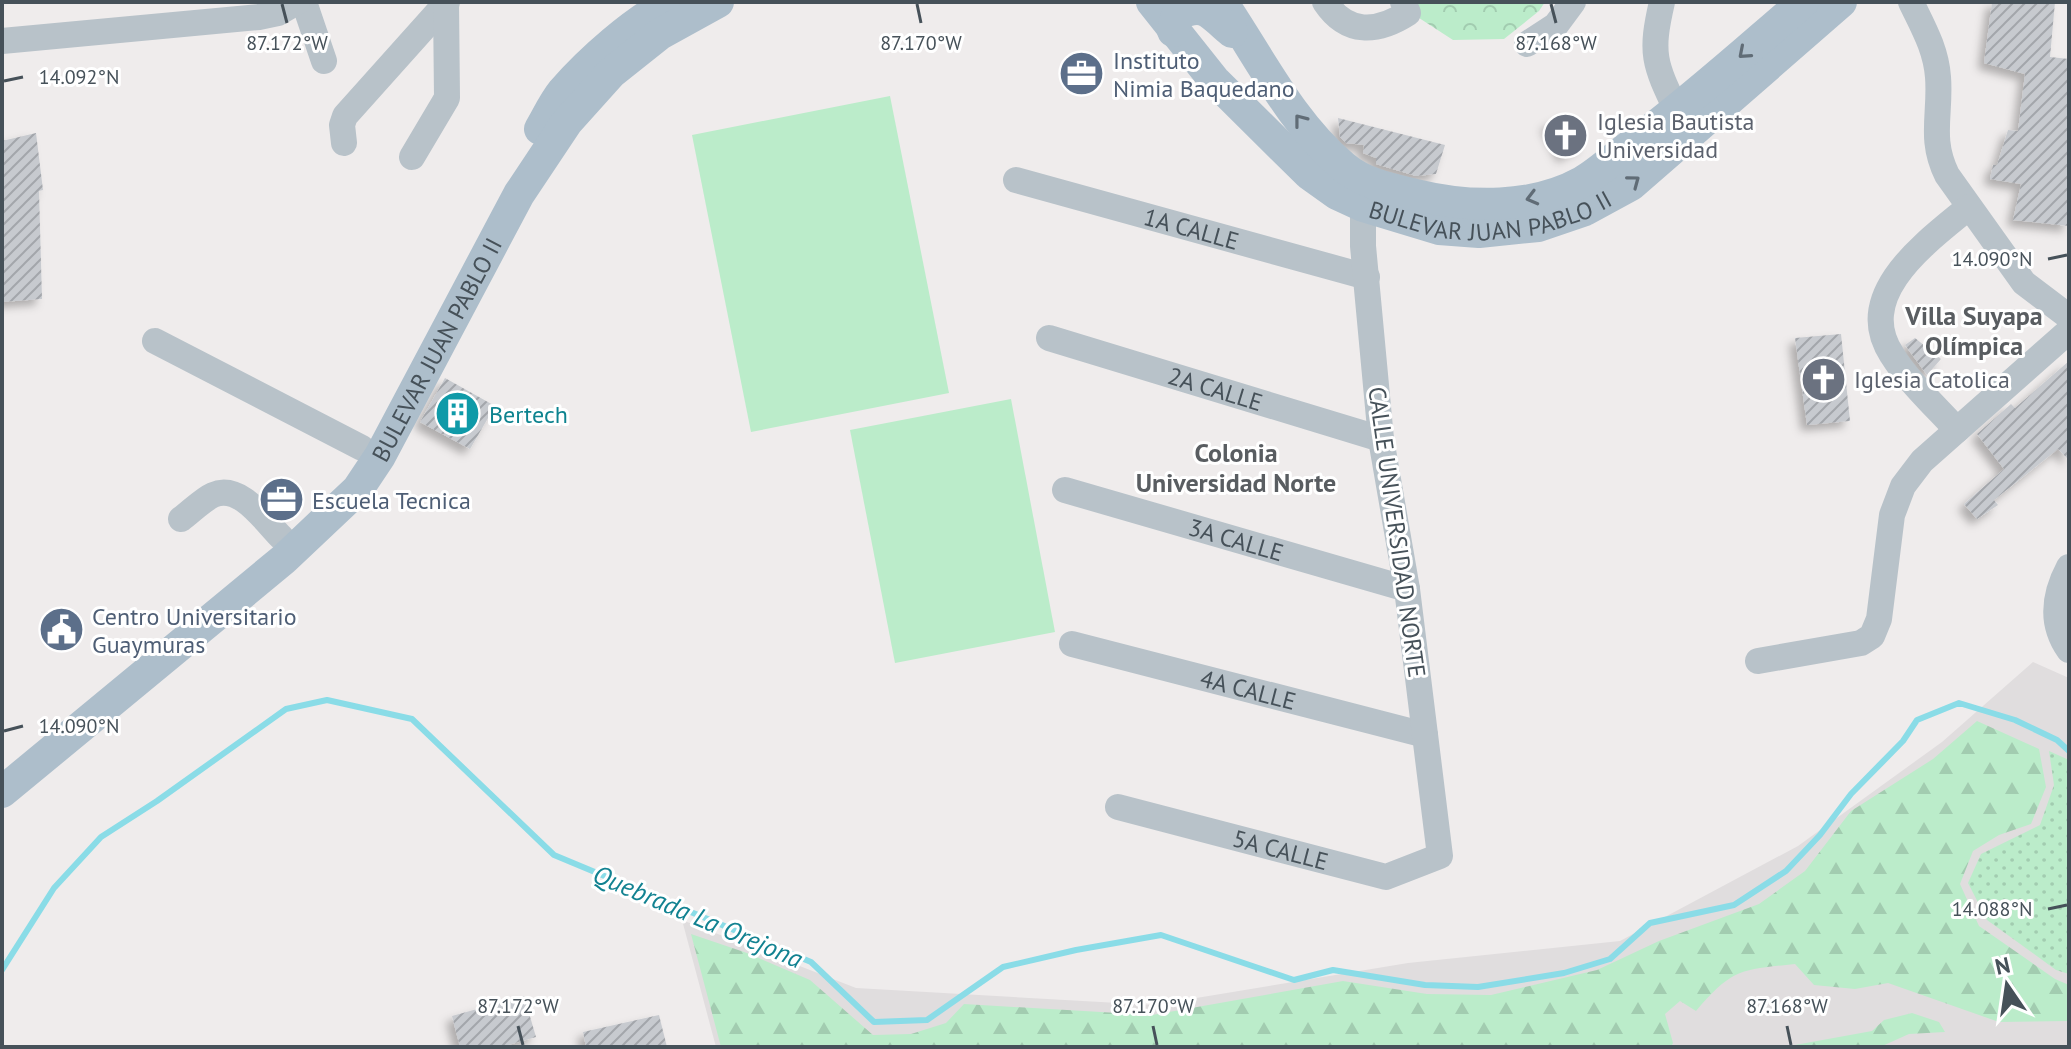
<svg xmlns="http://www.w3.org/2000/svg" width="2071" height="1049" viewBox="0 0 2071 1049" font-family="'PT Sans',sans-serif">
<style>
.education{fill:#e0ddde}
.grass{fill:url(#grass-dots)}
.forest{fill:url(#forest-firs)}
.park{fill:url(#park-crowns)}
.pitch{fill:#bbecca}
.lines{fill:none;stroke-linecap:round;stroke-linejoin:round}
.stream{stroke:#8adce7;stroke-width:6}
.building{fill:url(#building-hatch);filter:url(#shadow)}
.minor{stroke:#b8c2c9;stroke-width:26}
.major{stroke:#adbecb;stroke-width:32}
.oneway{stroke:#606c76}
.ticks{fill:none;stroke:#465159;stroke-width:3}
.labels{text-anchor:middle;dominant-baseline:central;stroke-width:6;stroke-linejoin:round;paint-order:stroke}
.service-label{font-size:24px;fill:#4e5e75;stroke:#fff;text-anchor:start}
.worship-label{font-size:24px;fill:#5b616d;stroke:#fff;text-anchor:start}
.street-label{font-size:24px;fill:#465159;stroke:#fff}
.culture-label{font-size:24px;fill:#0d838f;stroke:#fff;text-anchor:start}
.neighbourhood-label{font-size:26px;font-weight:bold;fill:#595d61;stroke:#fff}
.water-label{font-size:26px;font-style:italic;fill:#128291;stroke:#fff}
.ticks-label{font-size:20px;text-anchor:middle;fill:#465159;stroke:#fff;stroke-width:6;stroke-linejoin:round;paint-order:stroke}
</style>
<defs>
<pattern id="grass-dots" width="8" height="8" patternUnits="userSpaceOnUse" patternTransform="scale(2)"><rect width="8" height="8" fill="#bbecca"/><path d="M2 2h.1M6 6h.1" fill="none" stroke="#a2ccb0" stroke-width="1.8" stroke-linecap="round"/></pattern>
<pattern id="forest-firs" width="22" height="20" patternUnits="userSpaceOnUse" patternTransform="scale(2)"><rect width="22" height="20" fill="#bbecca"/><path d="M5 1l3.5 6h-7zM16 11l3.5 6h-7z" fill="#a2ccb0"/></pattern>
<pattern id="park-crowns" width="20" height="18" patternUnits="userSpaceOnUse" patternTransform="scale(2)"><rect width="20" height="18" fill="#bbecca"/><path d="M2 6a3 3 0 1 1 6 0M12 15a3 3 0 1 1 6 0" fill="none" stroke="#a2ccb0"/></pattern>
<pattern id="building-hatch" width="6" height="6" patternUnits="userSpaceOnUse" patternTransform="scale(2)"><rect width="6" height="6" fill="#c7cacf"/><path d="M-1 1l2-2M0 6l6-6M5 7l2-2" fill="none" stroke="#a3a6ab"/></pattern>
<filter id="shadow"><feDropShadow dx="-6" dy="6" stdDeviation="4" flood-color="#0004"/></filter>
</defs>
<rect width="100%" height="100%" fill="#efecec"/>
<polygon class="education" points="2033,662 2069,678 2069,1047 716,1047 682,920 856,988 1154,1005 1408,963 1620,941 1798,846 1942,742"/>
<polygon class="grass" points="2049,751 2069,760 2069,974 2056,970 1987,920 1968,883 1981,854 2040,825 2054,785"/>
<g class="forest">
<path d="M1977,721L2039,749L2046,787L2031,824L1999,835L1973,851L1960,884L1979,926L2055,979L2069,985V1021L1999,1022L1888,983L1855,989L1814,985L1795,964C1741,970 1733,968 1696,1011L1680,1001L1665,1014L1673,1043L1671,1047H721L691,934L747,953L810,980L873,1035L911,1034L946,1023L964,1004L1152,1015L1343,981L1427,994L1491,995L1597,970L1659,941L1759,904L1805,871L1851,811L1933,759Z"/>
<polygon points="1912,1013 1939,1022 1945,1032 1909,1034 1880,1047 1784,1047 1872,1031 1884,1020"/>
</g>
<polygon class="park" points="1410,2 1545,2 1539,11 1504,39 1453,40 1416,16"/>
<g class="pitch">
<polygon points="890,96 949,393 751,432 692,135"/>
<polygon points="1011,399 1055,632 895,663 850,430"/>
</g>
<g class="lines">
<polyline class="stream" points="2,970 54,888 101,837 157,801 286,709 327,700 412,719 554,855 811,962 874,1022 927,1020 1003,967 1076,950 1161,935 1294,980 1333,970 1425,985 1478,987 1564,973 1610,959 1650,923 1734,905 1786,871 1820,835 1851,794 1903,741 1917,720 1959,703 2015,720 2057,740 2069,751"/>
</g>
<g class="building">
<polygon points="1992,2 2055,2 2050,57 2069,59 2069,226 2013,220 2021,184 1990,179 1993,165 1997,165 2008,130 2018,131 2025,74 1984,63"/>
<polygon points="1568,113 1585,145 1563,157 1546,124"/>
<polygon points="1338,118 1445,145 1436,174 1416,176 1376,164 1376,158 1363,153 1364,145 1346,143 1340,137"/>
<polygon points="36,133 43,190 39,191 42,299 2,302 2,141"/>
<polygon points="1841,334 1850,421 1807,425 1795,338"/>
<polygon points="1915,338 1941,359 1927,375 1905,345"/>
<polygon points="2069,361 2069,460 2058,449 1994,500 1998,505 1977,519 1964,504 2004,469 1977,434 2011,404 2015,408"/>
<polygon points="445,378 495,406 470,449 420,422"/>
<polygon points="281,478 302,493 284,517 266,498"/>
<polygon points="524,996 536,1037 501,1047 460,1047 452,1016"/>
<polygon points="659,1015 667,1047 586,1047 583,1032"/>
</g>
<g class="lines">
<g class="minor">
<polyline points="304,2 324,61"/>
<path d="M1325,2C1347,35 1377,33 1408,13L1403,2"/>
<path d="M1662,2C1650,54 1654,63 1677,111"/>
<path d="M1911,2C1923,27 1936,49 1938,77C1941,114 1929,139 1947,175L2024,283L2069,317"/>
<polyline points="2,41 259,17 278,13 297,2"/>
<polyline points="1527,44 1556,25 1573,2"/>
<polyline points="344,143 342,125 345,116 447,2"/>
<polyline points="412,157 447,98 446,3"/>
<path id="s1" d="M1016,180L1367,277"/>
<path id="s2" d="M1049,338L1381,439"/>
<polyline points="155,341 362,448"/>
<path d="M1957,430C1936,407 1908,381 1892,355C1852,294 1928,241 1969,207"/>
<path id="s3" d="M1065,490L1407,589"/>
<path d="M181,519C191,512 202,500 213,495C240,483 264,520 281,537"/>
<path d="M2069,567C2054,595 2050,623 2069,650"/>
<path id="s4" d="M1072,644L1425,735"/>
<polyline points="1758,661 1861,643 1872,636 1879,619 1892,515 1903,486 1922,461 2069,331"/>
<path id="s5" d="M1118,807L1386,877L1440,856L1407,589L1381,439L1363,246V206"/>
</g>
<g class="major">
<path id="s6" d="M1152,2L1214,80L1309,174L1337,194L1363,206L1439,229L1479,232L1538,226L1585,210L1631,185L1841,2"/>
<path d="M1222,2C1260,58 1291,123 1344,167C1364,184 1391,189 1416,195C1469,208 1533,209 1582,182C1601,171 1618,154 1635,142C1694,98 1748,49 1803,2"/>
<path d="M1173,31L1177,15C1207,0 1211,16 1232,32"/>
<path d="M540,129C547,117 554,102 563,91C590,60 634,21 671,2"/>
<path id="s7" d="M2,792L284,559L358,489L380,456L519,194L567,122L611,73L660,34L718,2"/>
</g>
</g>
<defs><path id="oneway-chevron" d="M-2-3.5L2.5 0L-2 3.5" fill="none" stroke-width="1.6" stroke-linecap="round" stroke-linejoin="round" transform="scale(2)"/></defs>
<g class="oneway">
<use href="#oneway-chevron" transform="translate(1744 53) rotate(139)"/>
<use href="#oneway-chevron" transform="translate(1300 120) rotate(-128)"/>
<use href="#oneway-chevron" transform="translate(1634 181) rotate(-37)"/>
<use href="#oneway-chevron" transform="translate(1532 198) rotate(165)"/>
</g>
<path class="ticks" d="M282,4L287,23M917,4L921,23M1551,4L1556,23M4,81L23,77M2048,259L2067,255M4,731L23,726M2048,909L2067,905M518,1026L523,1045M1153,1026L1157,1045M1787,1026L1791,1045"/>
<defs>
<symbol id="office-disc" viewBox="-11 -11 22 22"><circle r="9.5" fill="#5c6f8a" stroke="#fff"/><path d="M-6-3h4V-5.5h4V-3h4V5H-6ZM-1-4.5V-3h2v-1.5ZM-6 0V1H6V0Z" fill="#fff"/></symbol>
<symbol id="church-disc" viewBox="-11 -11 22 22"><circle r="9.5" fill="#6b7280" stroke="#fff"/><path d="M-1.2-6h2.4v3.5h3.3v2.4h-3.3V6h-2.4V-.1h-3.3v-2.4h3.3Z" fill="#fff"/></symbol>
<symbol id="building-disc" viewBox="-11 -11 22 22"><circle r="9.5" fill="#0f9aa8" stroke="#fff"/><path d="M-4-6H4V6H1V3H-1V6H-4ZM-2.5-4.3h1.7v1.8h-1.7ZM.8-4.3h1.7v1.8H.8ZM-2.5-1h1.7V.8h-1.7ZM.8-1h1.7V.8H.8Z" fill="#fff"/></symbol>
<symbol id="civic-disc" viewBox="-11 -11 22 22"><circle r="9.5" fill="#5c6f8a" stroke="#fff"/><path d="M-.6-6.5H3V-4.5H.6V-3L4-1V1h2V6H-6V1h2V-1L-.6-3ZM-1.2 2.5V6h2.4V2.5Z" fill="#fff"/></symbol>
</defs>
<g fill-rule="evenodd">
<use href="#office-disc" x="1056" y="48" width="51" height="51"/>
<use href="#church-disc" x="1540" y="110" width="51" height="51"/>
<use href="#church-disc" x="1798" y="354" width="51" height="51"/>
<use href="#building-disc" x="432" y="388" width="51" height="51"/>
<use href="#office-disc" x="256" y="474" width="51" height="51"/>
<use href="#civic-disc" x="36" y="604" width="51" height="51"/>
</g>
<g class="labels">
<g class="service-label">
<text x="1113" y="60">Instituto<tspan x="1113" dy="28">Nimia Baquedano</tspan></text>
<text x="312" y="500">Escuela Tecnica</text>
<text x="92" y="616">Centro Universitario<tspan x="92" dy="28">Guaymuras</tspan></text>
</g>
<g class="worship-label">
<text x="1597" y="121">Iglesia Bautista<tspan x="1597" dy="28">Universidad</tspan></text>
<text x="1854" y="379">Iglesia Catolica</text>
</g>
<g class="street-label">
<text stroke="none"><textPath href="#s6" startOffset="428">BULEVAR JUAN PABLO II</textPath></text>
<text stroke="none"><textPath href="#s1" startOffset="182">1A CALLE</textPath></text>
<text stroke="none"><textPath href="#s7" startOffset="628">BULEVAR JUAN PABLO II</textPath></text>
<text stroke="none"><textPath href="#s2" startOffset="174">2A CALLE</textPath></text>
<text transform="translate(1397 532) rotate(82)">CALLE UNIVERSIDAD NORTE</text>
<text stroke="none"><textPath href="#s3" startOffset="178">3A CALLE</textPath></text>
<text stroke="none"><textPath href="#s4" startOffset="182">4A CALLE</textPath></text>
<text stroke="none"><textPath href="#s5" startOffset="168">5A CALLE</textPath></text>
</g>
<g class="culture-label">
<text x="489" y="414">Bertech</text>
</g>
<g class="neighbourhood-label">
<text x="1974" y="315">Villa Suyapa<tspan x="1974" dy="30">Olímpica</tspan></text>
<text x="1236" y="452">Colonia<tspan x="1236" dy="30">Universidad Norte</tspan></text>
</g>
<g class="water-label">
<text transform="translate(698 916) rotate(23)">Quebrada La Orejona</text>
</g>
</g>
<g class="ticks-label">
<text x="287" y="50">87.172°W</text>
<text x="921" y="50">87.170°W</text>
<text x="1556" y="50">87.168°W</text>
<text x="79" y="84">14.092°N</text>
<text x="1992" y="266">14.090°N</text>
<text x="79" y="733">14.090°N</text>
<text x="1992" y="916">14.088°N</text>
<text x="518" y="1013">87.172°W</text>
<text x="1153" y="1013">87.170°W</text>
<text x="1787" y="1013">87.168°W</text>
</g>
<rect width="2071" height="1049" fill="none" stroke="#465159" stroke-width="8"/>
<g transform="translate(2007 985) rotate(347)" stroke="#ffffff" stroke-width="6" paint-order="stroke">
<path d="M0-6L14 30L0 20L-14 30Z" fill="#465159"/>
<text y="-12" font-size="22" font-weight="bold" text-anchor="middle" fill="#465159">N</text>
</g>
</svg>
